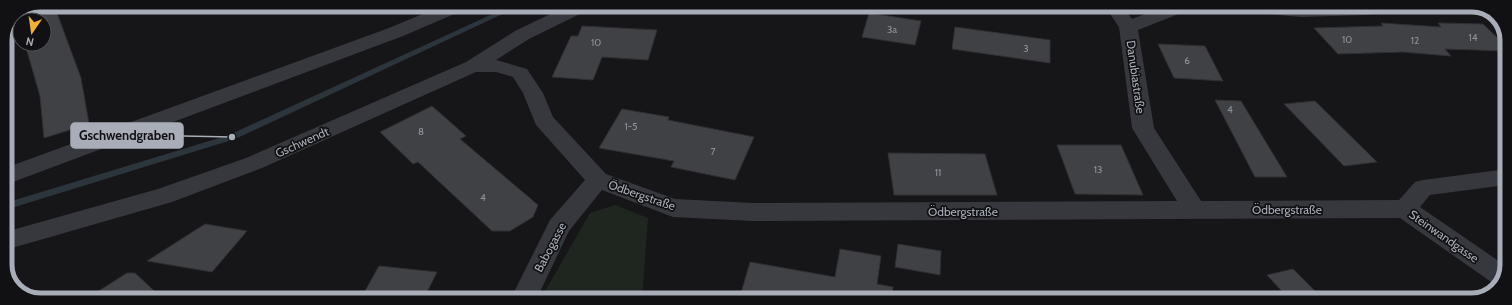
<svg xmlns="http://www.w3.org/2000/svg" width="1512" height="305" viewBox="0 0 1512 305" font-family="Cabin,sans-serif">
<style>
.green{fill:#1e261f}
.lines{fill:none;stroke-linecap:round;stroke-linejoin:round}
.stream{fill:#2c353c;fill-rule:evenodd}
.building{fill:#404145;stroke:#303034}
.minor{fill:#37383d;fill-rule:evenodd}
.labels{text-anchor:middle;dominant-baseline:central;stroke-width:3.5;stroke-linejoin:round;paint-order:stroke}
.number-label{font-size:10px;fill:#8e929b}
.street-label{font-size:12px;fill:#a8adb8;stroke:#111113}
.rim{fill:none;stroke:#a8adb8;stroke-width:5}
.leader{fill:none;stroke:#a8adb8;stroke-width:1.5}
.callout-dot{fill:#a8adb8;stroke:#111113;stroke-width:1.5}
.callout{fill:#a8adb8;stroke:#a8adb8;stroke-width:1.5}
.callout-label{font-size:13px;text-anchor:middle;font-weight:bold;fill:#111}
</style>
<rect width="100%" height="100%" fill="#161618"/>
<polygon class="green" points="615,205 648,218 642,300 540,300 590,213"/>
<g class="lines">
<polygon class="stream" points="512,5 522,5 235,139 5,210 5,203 229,135"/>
</g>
<g class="building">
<polygon points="40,5 54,5 81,78 89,124 44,138 40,96 25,44 44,44 44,20 20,20 20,27 17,15"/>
<polygon points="869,13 921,21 915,45 862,37"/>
<polygon points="1381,23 1441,27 1438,23 1483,24 1507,47 1507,51 1445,49 1451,56 1402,52 1338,54 1314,28 1383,26"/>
<polygon points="582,26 657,30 648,60 602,57 593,80 552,77 571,36 578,36"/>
<polygon points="955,27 1050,40 1050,63 952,49"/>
<polygon points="1158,44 1205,46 1223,81 1174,78"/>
<polygon points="1215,100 1241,101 1287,177 1255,177"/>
<polygon points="1315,101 1377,162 1344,166 1284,104"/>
<polygon points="432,106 466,136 460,139 538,205 533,217 510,231 492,231 418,162 413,164 380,132"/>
<polygon points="622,109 669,117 668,120 754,137 735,180 671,167 674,161 599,148"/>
<polygon points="1057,145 1121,145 1143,195 1075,194"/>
<polygon points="888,153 985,154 997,195 894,195"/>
<polygon points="205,224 247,231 212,272 147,261"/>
<polygon points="898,244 941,251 940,275 895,267"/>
<polygon points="840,249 881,256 877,284 893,287 892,300 739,300 750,262 835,277"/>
<polygon points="379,266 437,272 423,300 360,300"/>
<polygon points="1293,269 1316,292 1289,299 1267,275"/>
<polygon points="127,273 135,273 163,299 86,299"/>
</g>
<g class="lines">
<g class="minor">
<polygon points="444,5 469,5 466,9 403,36 5,185 5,168 389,28"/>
<polygon points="569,5 593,5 590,9 529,39 496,60 527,69 543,93 553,117 606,174 675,199 753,203 1177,201 1132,128 1119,27 1104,5 1122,5 1132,19 1169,5 1422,6 1419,10 1413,11 1366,15 1301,17 1244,12 1181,13 1138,30 1154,128 1201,201 1399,200 1415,182 1423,180 1507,169 1506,185 1430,195 1420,207 1506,266 1506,272 1498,286 1494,284 1400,218 753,221 673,217 602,190 569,231 536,300 510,300 550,220 585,180 536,125 523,93 513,77 496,72 476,72 262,168 172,202 5,250 5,232 158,189 246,158 466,62 515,31"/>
</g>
</g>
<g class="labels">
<g class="number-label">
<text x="892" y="29">3a</text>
<text x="1473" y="37">14</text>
<text x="1347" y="39">10</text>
<text x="1415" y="40">12</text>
<text x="596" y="42">10</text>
<text x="1026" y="48">3</text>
<text x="1187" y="60">6</text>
<text x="1230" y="109">4</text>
<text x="631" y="126">1-5</text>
<text x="421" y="131">8</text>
<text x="713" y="151">7</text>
<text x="1098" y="169">13</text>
<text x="938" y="172">11</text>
<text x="483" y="197">4</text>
</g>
<g class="street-label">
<text transform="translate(1136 77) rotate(82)">Danubiastraße</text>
<text transform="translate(302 142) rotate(-24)">Gschwendt</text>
<text transform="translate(642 195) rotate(19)">Ödbergstraße</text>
<text x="1287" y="209">Ödbergstraße</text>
<text x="963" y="211">Ödbergstraße</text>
<text transform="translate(1444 236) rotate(35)">Steinwandgasse</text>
<text transform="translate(550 247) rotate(-62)">Babogasse</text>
</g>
</g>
<path d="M0 0H1512V305H0ZM40 12H1472A28 28 0 0 1 1500 40V265A28 28 0 0 1 1472 293H40A28 28 0 0 1 12 265V40A28 28 0 0 1 40 12Z" fill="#111113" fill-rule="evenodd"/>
<path class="rim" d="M40 12H1472A28 28 0 0 1 1500 40V265A28 28 0 0 1 1472 293H40A28 28 0 0 1 12 265V40A28 28 0 0 1 40 12Z"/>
<path class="leader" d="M232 137L183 136"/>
<circle class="callout-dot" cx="232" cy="137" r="4"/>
<rect class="callout" x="71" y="123" width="112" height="25" rx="4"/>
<g class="callout-label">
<text x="127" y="140">Gschwendgraben</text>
</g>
<g transform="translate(32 32) rotate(193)"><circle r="19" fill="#111113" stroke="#4d4f55"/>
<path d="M0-3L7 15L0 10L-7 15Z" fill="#f2b134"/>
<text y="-6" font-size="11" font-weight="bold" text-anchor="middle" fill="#a8adb8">N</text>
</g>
</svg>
